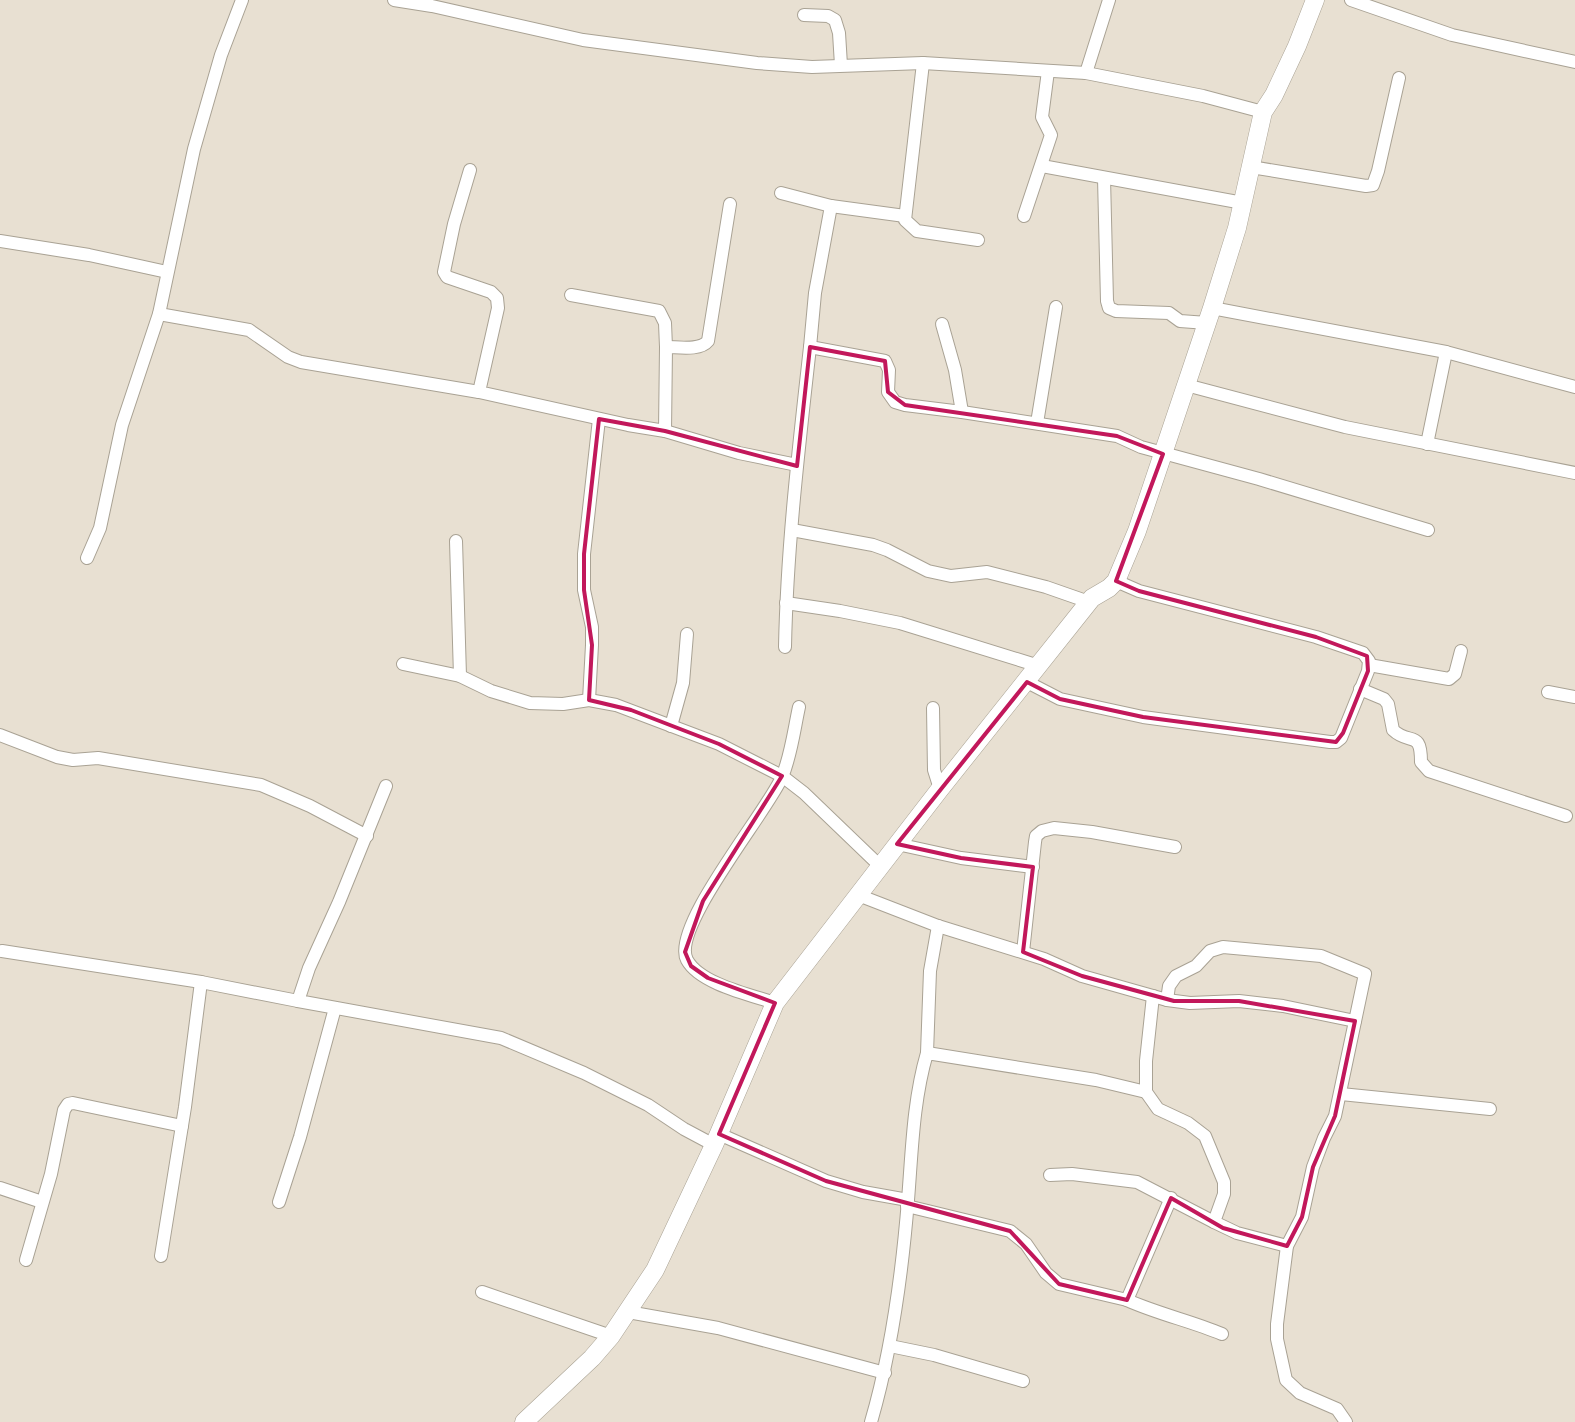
<svg xmlns="http://www.w3.org/2000/svg" width="1575" height="1422" viewBox="0 0 1575 1422" font-family="'Exo 2',sans-serif">
<style>
.lines{fill:none;stroke-linecap:round;stroke-linejoin:round}
.street-casing{stroke:#a9a294;stroke-width:14}
.secondary-casing{stroke:#a9a294;stroke-width:19}
.street{stroke:#fff;stroke-width:12}
.secondary{stroke:#fff;stroke-width:18}
.marked{fill:none;stroke:#c2185b;stroke-width:4;stroke-linejoin:round}
</style>
<rect width="100%" height="100%" fill="#e8e0d2"/>
<g class="lines">
<defs>
<g id="street">
<polyline points="394,0 432,6 583,40 757,63 812,67 923,63 1086,73 1109,0"/>
<polyline points="1351,0 1452,35 1575,62"/>
<polyline points="804,15 828,16 835,20 839,33 841,65"/>
<polyline points="923,63 905,220 917,231 978,240"/>
<polyline points="1086,73 1203,96 1263,112"/>
<polyline points="1042,166 1243,203"/>
<polyline points="1251,167 1366,186 1373,185 1378,171 1399,78"/>
<path d="M470,170L454,224L444,272L447,277L491,292L497,298L498,308L479,392L628,425L665,431L666,347C678,347 700,351 708,341L730,204"/>
<polyline points="1104,178 1107,301 1109,308 1116,311 1169,313 1180,321 1207,323"/>
<polyline points="781,193 831,206 905,216"/>
<polyline points="1024,216 1051,135 1042,117 1048,71"/>
<polyline points="0,241 89,255 167,272"/>
<polyline points="571,295 659,311 665,323 666,347"/>
<polyline points="1212,308 1446,352 1575,387"/>
<polyline points="159,314 249,330 288,357 301,362 479,392"/>
<polyline points="942,324 955,370 962,412"/>
<polyline points="810,347 815,293 831,206"/>
<polyline points="1186,385 1345,427 1575,473"/>
<polyline points="1037,423 1056,307"/>
<polyline points="665,431 739,453 797,465"/>
<polyline points="1427,444 1446,352"/>
<polyline points="792,530 873,545 887,550 928,571 951,576 987,572 1046,587 1089,602"/>
<polyline points="456,541 460,676"/>
<polyline points="87,558 100,528 122,425 159,314 194,149 221,55 242,0"/>
<polyline points="786,603 840,611 900,623 1039,666"/>
<path d="M785,647C787,546 799,446 810,347L885,361L889,370L888,392L895,402L905,405L962,412L1117,436L1141,447L1259,479L1428,530"/>
<polyline points="403,664 460,676 491,691 530,703 563,704 589,700 616,705 719,744 782,776 804,793 880,866"/>
<polyline points="1369,665 1449,679 1455,674 1461,651"/>
<polyline points="1027,682 1060,699 1143,717 1330,742 1336,742 1341,738 1368,671 1369,661 1363,653 1316,637 1139,591 1116,581"/>
<path d="M1360,689L1384,699L1388,704L1393,730C1410,746 1421,729 1421,762L1429,771L1566,816"/>
<polyline points="1548,692 1575,697"/>
<polyline points="589,700 592,645 592,627 584,590 584,554 599,419"/>
<polyline points="933,708 934,770 940,789"/>
<polyline points="671,726 683,683 687,634"/>
<polyline points="0,735 57,757 73,760 98,758 261,785 310,806 367,836"/>
<polyline points="386,786 339,902 309,968 298,1001 501,1038 584,1073 648,1105 684,1129 714,1145"/>
<polyline points="897,844 961,858 1033,867"/>
<polyline points="858,895 938,926 1044,959 1082,976 1167,1000 1190,1003 1239,1001 1283,1006 1355,1021"/>
<polyline points="2,951 201,982 298,1001"/>
<polyline points="1023,952 1035,842 1036,836 1042,831 1054,828 1092,832 1175,847"/>
<polyline points="1153,996 1146,1061 1146,1092 1158,1109 1188,1123 1205,1136 1224,1182 1224,1194 1214,1222 1237,1233 1287,1246"/>
<polyline points="1167,1000 1169,986 1176,976 1196,966 1210,951 1223,947 1321,956 1365,974 1335,1116 1324,1138 1313,1167 1302,1217 1287,1246 1277,1324 1277,1339 1286,1380 1300,1393 1337,1409 1346,1422"/>
<path d="M775,1003C751,995 700,984 687,960C670,928 767,812 782,777C791,756 794,730 799,707"/>
<polyline points="927,1053 930,971 938,926"/>
<polyline points="1341,1094 1490,1109"/>
<polyline points="719,1134 826,1181 863,1192 908,1200"/>
<polyline points="1050,1175 1072,1174 1137,1182 1214,1222"/>
<polyline points="0,1188 42,1202"/>
<path d="M1171,1198L1127,1300C1158,1314 1191,1321 1222,1334"/>
<polyline points="279,1202 300,1137 335,1008"/>
<polyline points="907,1206 1010,1231 1026,1244 1046,1273 1059,1284 1127,1300"/>
<polyline points="161,1256 185,1107 201,982"/>
<polyline points="26,1260 51,1174 64,1110 68,1104 73,1103 182,1126"/>
<polyline points="482,1292 611,1336"/>
<polyline points="628,1312 718,1328 885,1373"/>
<polyline points="890,1346 934,1355 1023,1381"/>
<path d="M871,1422C892,1350 902,1275 908,1200C912,1151 913,1101 927,1053L1096,1080L1146,1092"/>
</g>
<polyline id="secondary" points="524,1422 592,1358 611,1336 655,1270 714,1145 775,1003 940,789 1092,598 1109,588 1116,581 1137,531 1212,308 1237,228 1263,112 1274,95 1297,46 1315,0"/>
</defs>
<use href="#street" class="street-casing"/>
<use href="#secondary" class="secondary-casing"/>
<use href="#street" class="street"/>
<use href="#secondary" class="secondary"/>
</g>
<path class="marked" d="M810,347L885,361L888,392L905,405L1117,436L1163,454L1116,581L1139,591L1316,637L1367,656L1368,671L1343,733L1336,742L1143,717L1060,699L1027,682L897,844L961,858L1033,867L1023,952L1082,976L1174,1001H1239L1355,1021L1335,1116L1313,1167L1302,1217L1287,1246L1223,1228L1171,1198L1127,1300L1059,1284L1010,1231L826,1181L719,1134L775,1003L708,978L691,966L685,952L703,901L782,776L719,744L631,710L589,700L592,645L584,590V554L599,419L665,431L797,466Z"/>
</svg>
